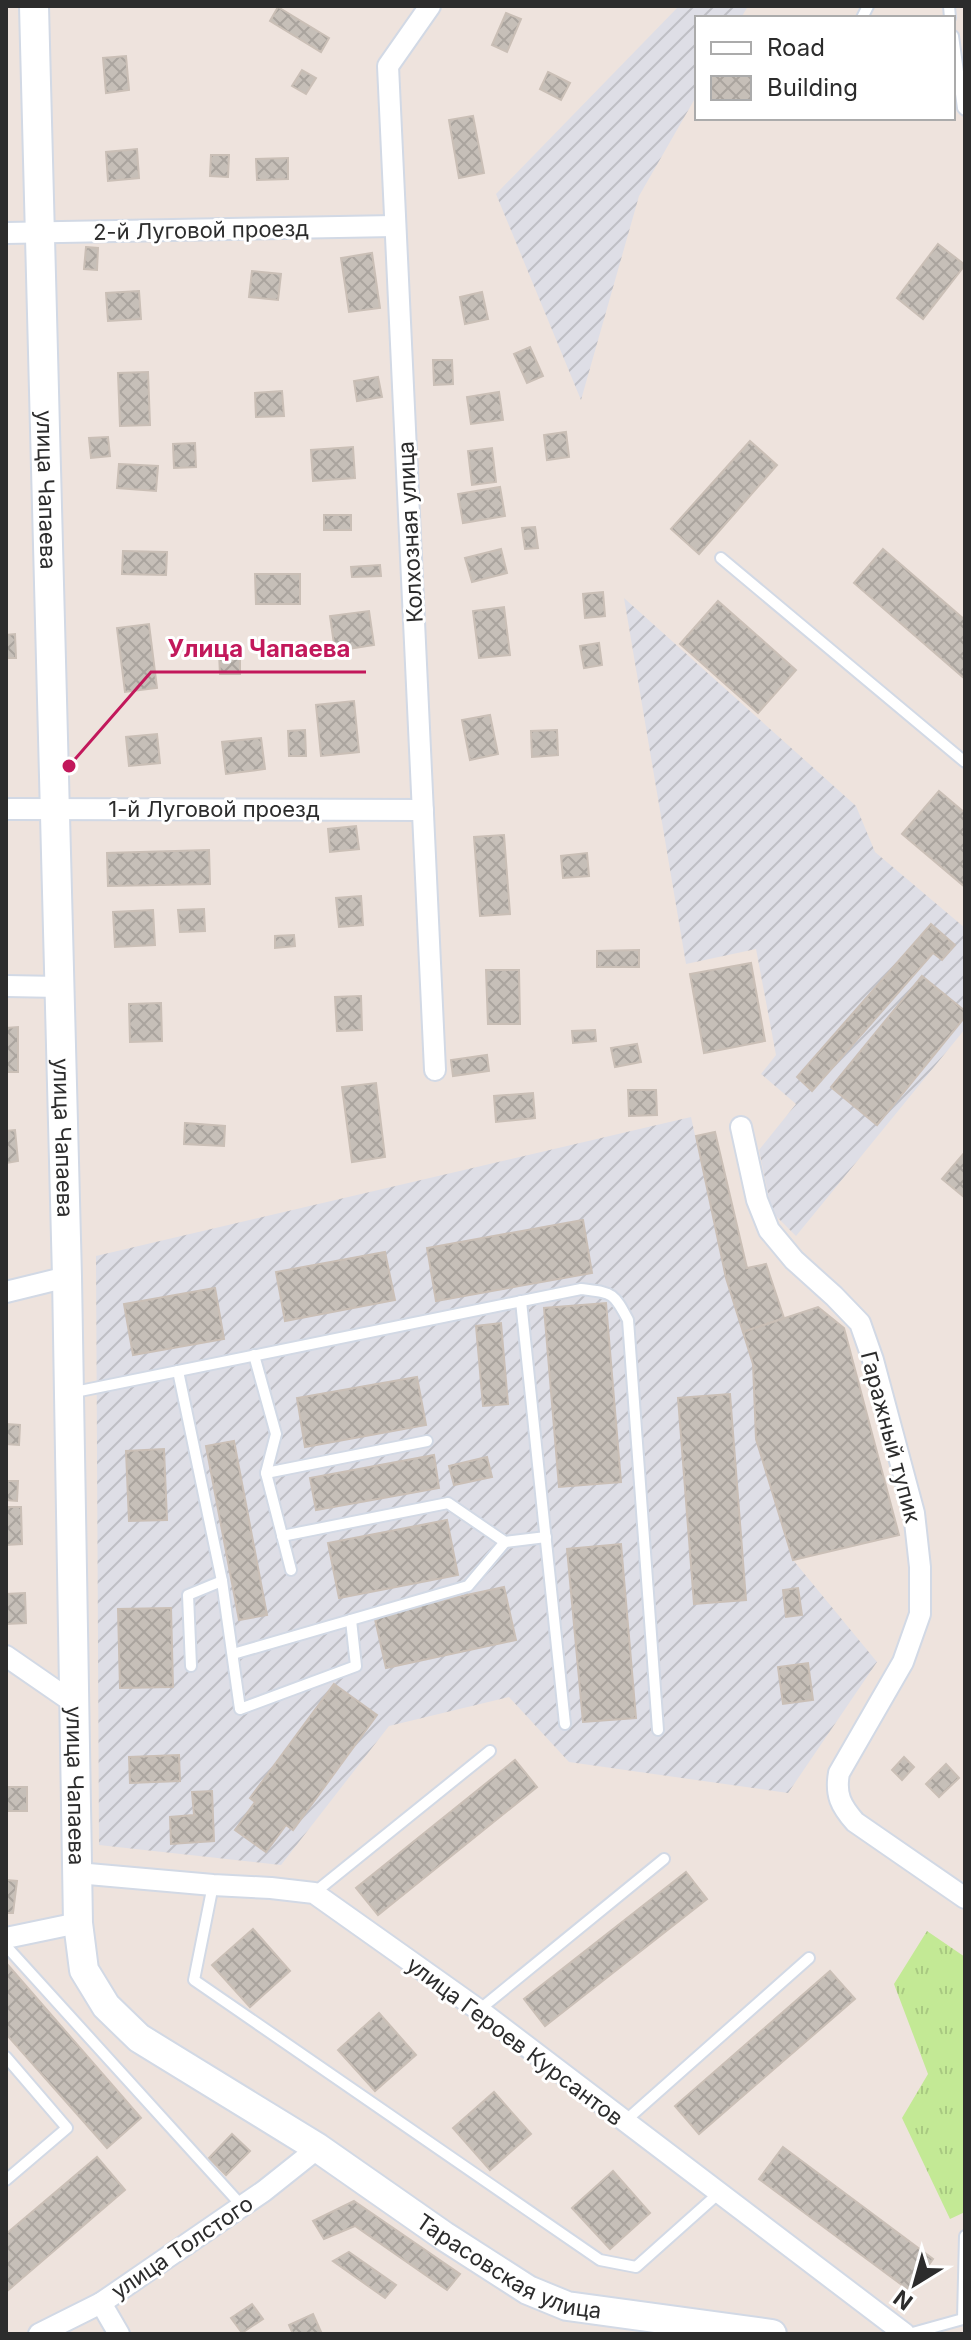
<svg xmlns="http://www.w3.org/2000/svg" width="971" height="2340" viewBox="0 0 971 2340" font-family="Inter,sans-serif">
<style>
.industrial{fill:url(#industrial-furrows)}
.grass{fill:url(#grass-tufts)}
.building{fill:url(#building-cross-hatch);stroke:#cabfb6;stroke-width:2}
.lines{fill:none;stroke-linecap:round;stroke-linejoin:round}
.lane-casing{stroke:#d2d9e5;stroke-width:14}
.street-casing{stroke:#d2d9e5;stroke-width:24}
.secondary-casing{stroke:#d2d9e5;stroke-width:32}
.lane{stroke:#fff;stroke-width:10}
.street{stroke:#fff;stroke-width:20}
.secondary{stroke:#fff;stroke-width:28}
.labels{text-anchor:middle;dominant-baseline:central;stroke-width:6;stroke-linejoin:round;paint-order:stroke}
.street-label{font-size:22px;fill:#2c2c2c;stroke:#fff}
.leader{fill:none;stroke:#c2185b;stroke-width:3}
.callout-dot{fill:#c2185b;stroke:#fff;stroke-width:3}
.callout-label{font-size:24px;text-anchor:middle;font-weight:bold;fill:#c2185b;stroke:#fff;stroke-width:6;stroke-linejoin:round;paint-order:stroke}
</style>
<defs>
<pattern id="industrial-furrows" width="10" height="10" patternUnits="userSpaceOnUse" patternTransform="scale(2)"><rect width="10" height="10" fill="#dedee6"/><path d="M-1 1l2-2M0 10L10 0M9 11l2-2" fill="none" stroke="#bfbfc5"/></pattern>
<pattern id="grass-tufts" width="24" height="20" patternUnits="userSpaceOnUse" patternTransform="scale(2)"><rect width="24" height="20" fill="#c3e995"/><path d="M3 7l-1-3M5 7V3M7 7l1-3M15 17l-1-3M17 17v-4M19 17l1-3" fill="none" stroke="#a8c881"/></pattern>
<pattern id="building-cross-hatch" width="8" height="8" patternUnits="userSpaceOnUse" patternTransform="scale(2)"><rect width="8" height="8" fill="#c6bfb8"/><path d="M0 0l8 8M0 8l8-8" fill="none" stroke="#aaa49e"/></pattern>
</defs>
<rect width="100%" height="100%" fill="#eee3dd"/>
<g class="industrial">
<polygon points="679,6 748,6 741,18 697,18 697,95 639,196 581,400 496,194"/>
<polygon points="624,598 856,806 875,852 965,928 965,1029 796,1236 772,1212 759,1150 796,1104 761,1074 776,1055 756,949 686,964"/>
<polygon points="691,1117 726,1278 753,1364 756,1439 793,1560 877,1662 788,1793 569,1762 509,1697 389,1726 281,1865 99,1845 96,1256"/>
</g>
<polygon class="grass" points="927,1931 965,1957 965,2212 950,2219 902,2118 928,2074 894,1984"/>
<g class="building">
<polygon points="278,7 329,38 321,52 270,21"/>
<polygon points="506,13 521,19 507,52 492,45"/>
<polygon points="126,56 129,90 106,93 103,58"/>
<polygon points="302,70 316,78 306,94 292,86"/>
<polygon points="548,72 570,83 561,100 540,89"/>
<polygon points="473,116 484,173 459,178 449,120"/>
<polygon points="137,149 139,178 108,181 106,152"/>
<polygon points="211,155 229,155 228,177 210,176"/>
<polygon points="288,158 288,179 257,180 256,159"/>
<polygon points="938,244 965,265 923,319 897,298"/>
<polygon points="86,247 98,248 97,270 84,269"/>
<polygon points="372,253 380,308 349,312 341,258"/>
<polygon points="252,271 281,274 278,300 249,297"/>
<polygon points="139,291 141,319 108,321 106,293"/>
<polygon points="482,292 488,319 465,324 460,297"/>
<polygon points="530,347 543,376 527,383 514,354"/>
<polygon points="433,360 452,360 453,384 434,385"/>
<polygon points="148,372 150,425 120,426 118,373"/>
<polygon points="378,377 382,397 357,401 354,381"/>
<polygon points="282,391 284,416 256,417 255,393"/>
<polygon points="499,392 503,420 471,424 467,397"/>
<polygon points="566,432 569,457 547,460 544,435"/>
<polygon points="108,437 110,456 91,458 89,438"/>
<polygon points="750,441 777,465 699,554 671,529"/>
<polygon points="195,443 196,467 174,468 173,444"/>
<polygon points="353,447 355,478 313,481 311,450"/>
<polygon points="492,448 496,482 472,485 468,451"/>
<polygon points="119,464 158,466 156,491 117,488"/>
<polygon points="500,487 505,516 463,523 458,494"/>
<rect x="324" y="515" width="27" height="15"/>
<polygon points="535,527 538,548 525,549 522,528"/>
<polygon points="501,549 507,573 472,582 465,558"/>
<polygon points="883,549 965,620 965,679 854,583"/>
<polygon points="123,551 167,552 166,575 122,574"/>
<polygon points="380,565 381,576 352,577 351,567"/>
<polygon points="255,574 300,574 300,604 256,604"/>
<polygon points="603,592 605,616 585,618 583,594"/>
<polygon points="718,601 796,670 758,713 680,644"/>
<polygon points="504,607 510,655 479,658 473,611"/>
<polygon points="369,611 374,645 335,651 330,616"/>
<polygon points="149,624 157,688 125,692 117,628"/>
<polygon points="15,634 16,658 6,658 6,635"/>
<polygon points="599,643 602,665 584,668 580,646"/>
<polygon points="240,652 240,674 220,674 219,653"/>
<polygon points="354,701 359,752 321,756 316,705"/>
<polygon points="490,715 498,754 470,760 462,720"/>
<polygon points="305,730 306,756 289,756 288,731"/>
<polygon points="557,730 558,755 532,757 531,731"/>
<polygon points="157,734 160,763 129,766 126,737"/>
<polygon points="261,738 265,769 226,774 222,742"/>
<polygon points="939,791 965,813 965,887 902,834"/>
<polygon points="356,826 359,849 330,852 328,829"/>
<polygon points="504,835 510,914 480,916 474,837"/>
<polygon points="209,850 210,884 108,886 107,853"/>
<polygon points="587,853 589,876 563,878 561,856"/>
<polygon points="361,896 363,925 339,927 336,898"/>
<polygon points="204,909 205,931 180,932 178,910"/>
<polygon points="153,910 155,945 115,947 113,912"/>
<polygon points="931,924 955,945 942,960 933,953 812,1091 797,1077"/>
<polygon points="294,935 295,946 275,948 275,936"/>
<polygon points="639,950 639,967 597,967 597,951"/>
<polygon points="751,963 765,1041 704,1053 690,974"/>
<polygon points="486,970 519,970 520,1024 488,1024"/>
<polygon points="922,976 965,1011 965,1017 877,1125 831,1087"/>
<polygon points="361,996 362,1030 337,1031 335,997"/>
<polygon points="161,1003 162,1041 130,1042 129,1004"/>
<polygon points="18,1027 18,1072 6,1072 6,1028"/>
<polygon points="595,1030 596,1041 573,1043 572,1031"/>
<polygon points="637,1044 641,1062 615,1067 611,1048"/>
<polygon points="487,1055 489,1071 453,1076 451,1060"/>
<polygon points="376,1083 385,1157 352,1162 342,1087"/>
<polygon points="628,1090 656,1090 657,1115 629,1116"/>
<polygon points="533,1093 535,1118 496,1122 494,1096"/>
<polygon points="185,1123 225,1126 224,1146 184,1144"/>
<polygon points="15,1130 18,1161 6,1163 6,1131"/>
<polygon points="715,1132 747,1268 766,1264 784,1318 743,1332 726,1278 696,1136"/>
<polygon points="965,1152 965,1198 942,1179"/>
<polygon points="583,1220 592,1273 436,1301 427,1248"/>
<polygon points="385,1252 395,1300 285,1321 276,1272"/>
<polygon points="215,1288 224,1339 133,1355 124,1304"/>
<polygon points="606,1303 621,1482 559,1487 544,1308"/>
<polygon points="818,1307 844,1328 899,1535 793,1560 756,1439 753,1364 743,1332"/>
<polygon points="501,1323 508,1404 483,1406 476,1326"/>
<polygon points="417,1377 426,1425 305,1447 297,1398"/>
<polygon points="730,1394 746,1600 694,1604 678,1398"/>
<polygon points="6,1424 20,1425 19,1445 6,1444"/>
<polygon points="234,1441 267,1615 239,1620 206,1446"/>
<polygon points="164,1449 167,1520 129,1521 126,1451"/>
<polygon points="434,1455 439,1488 316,1510 310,1478"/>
<polygon points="487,1457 492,1477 454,1485 449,1466"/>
<polygon points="6,1481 18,1481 17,1501 6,1500"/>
<polygon points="6,1507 21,1507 22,1544 6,1545"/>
<polygon points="447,1520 458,1575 339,1598 328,1543"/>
<polygon points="621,1544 636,1718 583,1722 567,1549"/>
<polygon points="504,1587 516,1640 386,1668 374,1615"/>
<polygon points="798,1588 802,1615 786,1617 783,1590"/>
<polygon points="25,1593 26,1623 6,1624 6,1594"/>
<polygon points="171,1608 173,1687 120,1688 118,1609"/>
<polygon points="808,1663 813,1700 783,1704 778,1667"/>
<polygon points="334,1684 377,1715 293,1830 286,1825 266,1852 235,1830 255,1802 250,1798"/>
<polygon points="179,1755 180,1781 130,1783 129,1757"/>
<polygon points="904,1757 914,1767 902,1780 892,1770"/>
<polygon points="515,1760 537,1787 378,1915 356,1888"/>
<polygon points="946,1764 959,1778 939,1797 926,1784"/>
<rect x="6" y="1787" width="21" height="24"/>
<polygon points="212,1791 214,1841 171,1844 170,1817 194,1815 192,1792"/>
<polygon points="686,1872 707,1899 545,2026 524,1999"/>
<polygon points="6,1880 17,1881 13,1913 6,1913"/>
<polygon points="253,1929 290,1971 250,2007 212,1965"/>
<polygon points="7,1964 141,2118 107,2148 6,2034"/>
<polygon points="830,1971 855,1999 699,2134 675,2106"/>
<polygon points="379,2013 416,2055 375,2091 338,2050"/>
<polygon points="494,2092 531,2134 490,2170 453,2128"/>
<polygon points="232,2134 250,2151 226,2175 209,2158"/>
<polygon points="783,2147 933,2259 910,2291 759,2179"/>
<polygon points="97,2157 125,2190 6,2292 6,2234"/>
<polygon points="613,2171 650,2213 610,2249 572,2208"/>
<polygon points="354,2201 460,2274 447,2290 355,2226 324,2239 313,2221"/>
<polygon points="349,2252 396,2285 385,2298 333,2261"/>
<polygon points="252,2304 263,2319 242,2333 231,2318"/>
<polygon points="313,2314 322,2334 293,2334 289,2325"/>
</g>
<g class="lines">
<defs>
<g id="lane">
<polyline points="949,6 950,18"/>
<polyline points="862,18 868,6"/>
<polyline points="953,36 963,108 965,110"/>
<polyline points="721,558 965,762"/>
<polyline points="521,1301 565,1724"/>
<polyline points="254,1355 276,1434 266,1473 291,1570"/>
<polyline points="178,1371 222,1581 240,1709 356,1666 351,1620"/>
<path d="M70,1393L581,1289C612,1293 613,1291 628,1320L658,1730"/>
<polyline points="266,1473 427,1441"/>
<polyline points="282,1536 448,1503 505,1542 546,1537"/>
<polyline points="233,1654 468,1586 505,1542"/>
<polyline points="191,1666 188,1595 222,1581"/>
<polyline points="213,1885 194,1980 600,2260 636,2267 719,2193"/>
<polyline points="314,1893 490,1751"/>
<polyline points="6,1946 242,2206"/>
<polyline points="479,2010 664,1859"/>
<polyline points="6,2057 67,2128 6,2180"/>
<polyline points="624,2122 809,1958"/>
<polyline points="909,2334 963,2319 965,2236"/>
</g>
<g id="street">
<polyline points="430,6 388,66 435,1070"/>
<polyline points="6,233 395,226"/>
<polyline points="6,809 423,810"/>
<polyline points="6,986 60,987"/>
<path d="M741,1127L757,1200L769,1230L794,1260L834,1296L860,1323L873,1360L914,1513L920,1567V1614L903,1662L839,1773C835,1795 841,1806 855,1822L965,1898"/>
<polyline points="6,1292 67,1277"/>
<polyline points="6,1656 74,1703"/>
<polyline points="77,1873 213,1885 271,1888 314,1893 479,2010 905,2334"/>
<polyline points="6,1938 78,1923"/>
<polyline points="101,2303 119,2334"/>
<polyline points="39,2334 101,2303 264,2191 318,2148"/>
</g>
<g id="secondary">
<path id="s1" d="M34,6L67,1277L78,1923L84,1970L106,2006L139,2038L318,2148L444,2236L528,2290L567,2306L772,2334"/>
</g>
</defs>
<use href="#lane" class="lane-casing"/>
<use href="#street" class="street-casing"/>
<use href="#secondary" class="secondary-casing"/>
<use href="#lane" class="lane"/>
<use href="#street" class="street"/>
<use href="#secondary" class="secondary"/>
</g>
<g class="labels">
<g class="street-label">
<text transform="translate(201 230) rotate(-1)">2-й Луговой проезд</text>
<text stroke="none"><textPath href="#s1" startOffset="484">улица Чапаева</textPath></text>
<text transform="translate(410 532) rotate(-93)">Колхозная улица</text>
<text x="214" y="809">1-й Луговой проезд</text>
<text stroke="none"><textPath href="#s1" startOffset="1132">улица Чапаева</textPath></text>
<text transform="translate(891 1437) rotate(75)">Гаражный тупик</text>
<text stroke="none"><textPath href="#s1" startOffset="1780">улица Чапаева</textPath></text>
<text transform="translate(515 2041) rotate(37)">улица Героев Курсантов</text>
<text transform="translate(182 2247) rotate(-34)">улица Толстого</text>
<text stroke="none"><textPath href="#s1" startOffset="2490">Тарасовская улица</textPath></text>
</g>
</g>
<path class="leader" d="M69 766L151 672H366"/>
<circle class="callout-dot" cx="69" cy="766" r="8"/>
<g class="callout-label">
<text x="259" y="657">Улица Чапаева</text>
</g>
<rect width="971" height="2340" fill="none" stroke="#2c2c2c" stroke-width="16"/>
<rect x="695" y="16" width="260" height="104" fill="#ffffff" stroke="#ababab" stroke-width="2"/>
<rect x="711" y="42" width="40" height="12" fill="#ffffff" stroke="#ababab" stroke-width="2"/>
<text x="767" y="56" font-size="24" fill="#2c2c2c">Road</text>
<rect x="711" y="76" width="40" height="24" fill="url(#building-cross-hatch)" stroke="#ababab" stroke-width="2"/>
<text x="767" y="96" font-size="24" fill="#2c2c2c">Building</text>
<g transform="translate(915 2284) rotate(217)" stroke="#ffffff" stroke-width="6" paint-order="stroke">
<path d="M0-6L14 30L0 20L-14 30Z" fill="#2c2c2c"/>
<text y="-12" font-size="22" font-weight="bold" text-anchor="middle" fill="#2c2c2c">N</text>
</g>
</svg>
